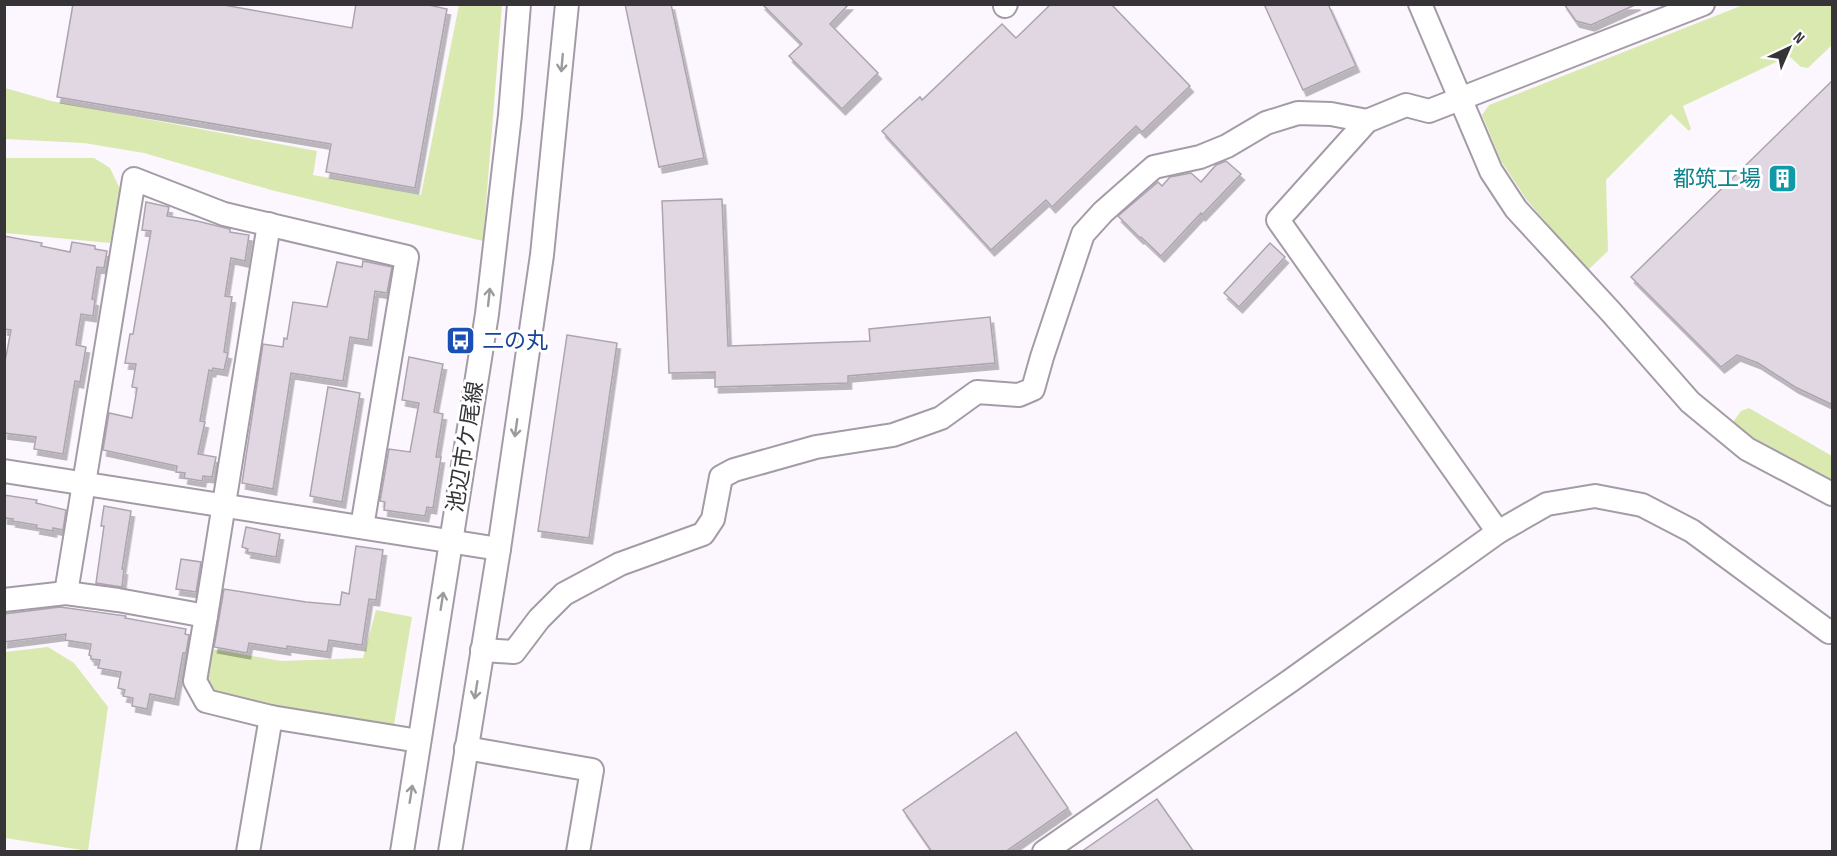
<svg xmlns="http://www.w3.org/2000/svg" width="1837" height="856" viewBox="0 0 1837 856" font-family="'Sofia Sans Condensed','Noto Sans JP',sans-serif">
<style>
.green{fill:#dae9b0}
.building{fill:#e0d7e3;stroke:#aca4af;stroke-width:1.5;filter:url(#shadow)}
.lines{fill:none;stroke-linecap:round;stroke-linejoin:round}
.minor-casing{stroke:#a49ba7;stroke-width:26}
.minor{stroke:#fff;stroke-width:22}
.oneway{stroke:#9b9a9c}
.labels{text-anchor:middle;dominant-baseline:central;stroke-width:6;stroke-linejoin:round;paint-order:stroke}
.culture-label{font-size:22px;fill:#0d838f;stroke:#fff;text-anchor:end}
.transit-label{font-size:22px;fill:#164399;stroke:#fff;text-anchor:start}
.street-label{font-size:22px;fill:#373438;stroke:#fff}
</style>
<defs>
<filter id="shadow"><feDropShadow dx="3.5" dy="6" stdDeviation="0" flood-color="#0004"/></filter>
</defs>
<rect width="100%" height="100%" fill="#fcf7fe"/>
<g class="green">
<polygon points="459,5 502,5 483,241 271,190 144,153 84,143 5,139 5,88 51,101 317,151 313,175 421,195"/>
<polygon points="1743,5 1832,5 1832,45 1808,68 1801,67 1789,56 1683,106 1691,129 1689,131 1671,114 1606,180 1608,251 1587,271 1526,199 1501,161 1482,115 1489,105"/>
<polygon points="4,158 94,158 110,168 120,189 110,243 5,233"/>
<polygon points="1749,408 1832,456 1832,481 1750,436 1733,422 1741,411"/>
<polygon points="376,610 412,617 394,725 211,696 203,684 211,649 281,661 363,658"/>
<polygon points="48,647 74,663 108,707 88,851 5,838 5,652"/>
</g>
<g class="building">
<polygon points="73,4 218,4 352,28 356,4 424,4 447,9 415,188 326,172 331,144 57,97"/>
<polygon points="625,4 671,4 704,158 659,167"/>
<polygon points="762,4 849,4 830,24 878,73 842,109 789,56 802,44"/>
<polygon points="1051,4 1111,4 1190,86 1142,132 1136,126 1052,207 1046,200 991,250 882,131 920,97 922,100 1002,24 1016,38"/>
<polygon points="1264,4 1328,4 1356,66 1303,90"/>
<polygon points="1564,4 1637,4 1591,25 1576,21"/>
<polygon points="1833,80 1833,405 1795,387 1758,363 1737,355 1721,367 1631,277"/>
<polygon points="1226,161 1241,174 1202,215 1201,213 1161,256 1141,237 1140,238 1118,216 1158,182 1162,186 1170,177 1191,173 1201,182 1216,165"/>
<polygon points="722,199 728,346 870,341 869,329 990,317 995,363 848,376 848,383 715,387 715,372 669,373 662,201"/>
<polygon points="146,202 169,207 167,216 197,221 230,229 230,232 249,235 245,261 231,258 225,296 232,297 224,352 228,353 224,370 213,368 212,371 209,370 200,421 205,422 198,454 216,457 212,477 203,476 202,481 184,478 185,473 176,472 177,466 103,450 109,413 132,418 137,388 132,387 136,364 125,363 130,334 133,334 151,231 142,230"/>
<polygon points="4,236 42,243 41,246 70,252 72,242 95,246 95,249 107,251 104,268 97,267 92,299 95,300 93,316 81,314 76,345 86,347 80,382 75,381 63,454 34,449 36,437 4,433 4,367 11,330 4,329"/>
<polygon points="1270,243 1285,257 1239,307 1224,293"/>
<polygon points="363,261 392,267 387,293 375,291 368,340 350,337 343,381 291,373 273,489 242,483 263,344 283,347 284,338 287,339 293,302 327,307 337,262 362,267"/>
<polygon points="567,335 617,343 589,538 538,531"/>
<polygon points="409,357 443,364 434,412 443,414 436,457 441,457 433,508 427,507 425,516 384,510 385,502 380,501 389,449 410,452 419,403 402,400"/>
<polygon points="328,387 360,393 342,502 310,496"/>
<polygon points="4,495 37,500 36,503 66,510 63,530 53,528 53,531 36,528 37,525 12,521 13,519 4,518"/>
<polygon points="104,506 131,511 122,569 124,569 122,587 96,583 104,526 101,526"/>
<polygon points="246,527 280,534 276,557 247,552 248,549 242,547"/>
<polygon points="356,546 383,550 376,600 369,599 362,645 329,640 327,652 287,646 287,649 249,643 247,653 214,647 224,589 306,602 340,605 342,592 349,594"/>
<polygon points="181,559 201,562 196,592 176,589"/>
<polygon points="60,607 126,616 125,618 186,629 185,634 189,635 186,653 183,653 175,699 150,694 147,709 132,706 133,698 123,696 125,690 118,688 121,672 98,668 100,660 91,659 91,656 89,655 91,644 65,640 66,634 4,642 4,614"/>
<polygon points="1016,732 1068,808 1005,852 932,852 903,810"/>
<polygon points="1157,799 1194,852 1081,852"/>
</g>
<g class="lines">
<defs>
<g id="minor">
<polyline points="1420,4 1491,171 1516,209 1611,312 1690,402 1747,449 1832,494"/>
<polyline points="1005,6 1006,4"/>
<polyline points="4,471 499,549"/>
<polyline points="1498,532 1278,220 1367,121 1406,105 1429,111 1703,4"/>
<polyline points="66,593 134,179 224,214 407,257 362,527"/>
<polyline points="4,600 66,593 118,600 206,616 269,224"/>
<polyline points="206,616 195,681 206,701 271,717"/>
<polyline points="482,650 514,652 539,619 564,594 620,564 703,534 713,519 721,477 734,470 816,447 893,435 941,418 977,392 1019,395 1033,389 1042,357 1083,234 1103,212 1154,167 1200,157 1227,146 1266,123 1298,113 1331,114 1367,121"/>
<polyline points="466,748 592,770 578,852"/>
<polyline points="248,852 271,717 419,741"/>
<polyline points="402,852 487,314 510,115 519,4"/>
<polyline points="450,852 499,549 542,255 567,4"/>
<polyline points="1044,852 1290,681 1498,532 1547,504 1595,496 1642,505 1692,531 1829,632 1832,630"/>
</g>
</defs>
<use href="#minor" class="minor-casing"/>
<use href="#minor" class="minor"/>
</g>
<defs><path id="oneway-shaft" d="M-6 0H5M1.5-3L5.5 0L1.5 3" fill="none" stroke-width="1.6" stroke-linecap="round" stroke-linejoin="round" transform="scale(1.5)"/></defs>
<g class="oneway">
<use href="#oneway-shaft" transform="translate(562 63) rotate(95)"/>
<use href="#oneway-shaft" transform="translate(489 297) rotate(-84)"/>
<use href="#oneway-shaft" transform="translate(516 428) rotate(98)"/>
<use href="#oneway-shaft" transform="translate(442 601) rotate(-81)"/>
<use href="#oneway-shaft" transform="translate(476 690) rotate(99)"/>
<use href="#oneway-shaft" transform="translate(411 794) rotate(-81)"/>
</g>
<defs>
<symbol id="building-square" viewBox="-11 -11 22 22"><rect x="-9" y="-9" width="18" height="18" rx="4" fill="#0f9aa8" stroke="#fff"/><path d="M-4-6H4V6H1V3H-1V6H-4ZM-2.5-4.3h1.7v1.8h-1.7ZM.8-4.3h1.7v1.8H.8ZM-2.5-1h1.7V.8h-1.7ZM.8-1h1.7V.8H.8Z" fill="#fff"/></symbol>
<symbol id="bus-square" viewBox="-11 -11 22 22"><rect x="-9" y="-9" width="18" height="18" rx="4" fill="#1a4fb4" stroke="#fff"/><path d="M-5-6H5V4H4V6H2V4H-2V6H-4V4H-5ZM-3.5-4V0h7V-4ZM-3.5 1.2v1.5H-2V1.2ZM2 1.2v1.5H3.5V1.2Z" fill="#fff"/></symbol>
</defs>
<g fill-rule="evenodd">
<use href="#building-square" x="1766" y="162" width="33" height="33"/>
<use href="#bus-square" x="444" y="324" width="33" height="33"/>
</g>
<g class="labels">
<g class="culture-label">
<text x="1761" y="179">都筑工場</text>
</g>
<g class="transit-label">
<text x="482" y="341">二の丸</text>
</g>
<g class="street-label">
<text transform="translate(466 447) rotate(-81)">池辺市ケ尾線</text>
</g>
</g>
<rect width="1837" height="856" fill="none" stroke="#373438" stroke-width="12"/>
<g transform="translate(1789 48) rotate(44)" stroke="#ffffff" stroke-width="4.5" paint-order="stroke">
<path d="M0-4.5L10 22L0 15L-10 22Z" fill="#373438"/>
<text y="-9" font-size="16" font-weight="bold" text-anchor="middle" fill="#373438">N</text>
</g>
</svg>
